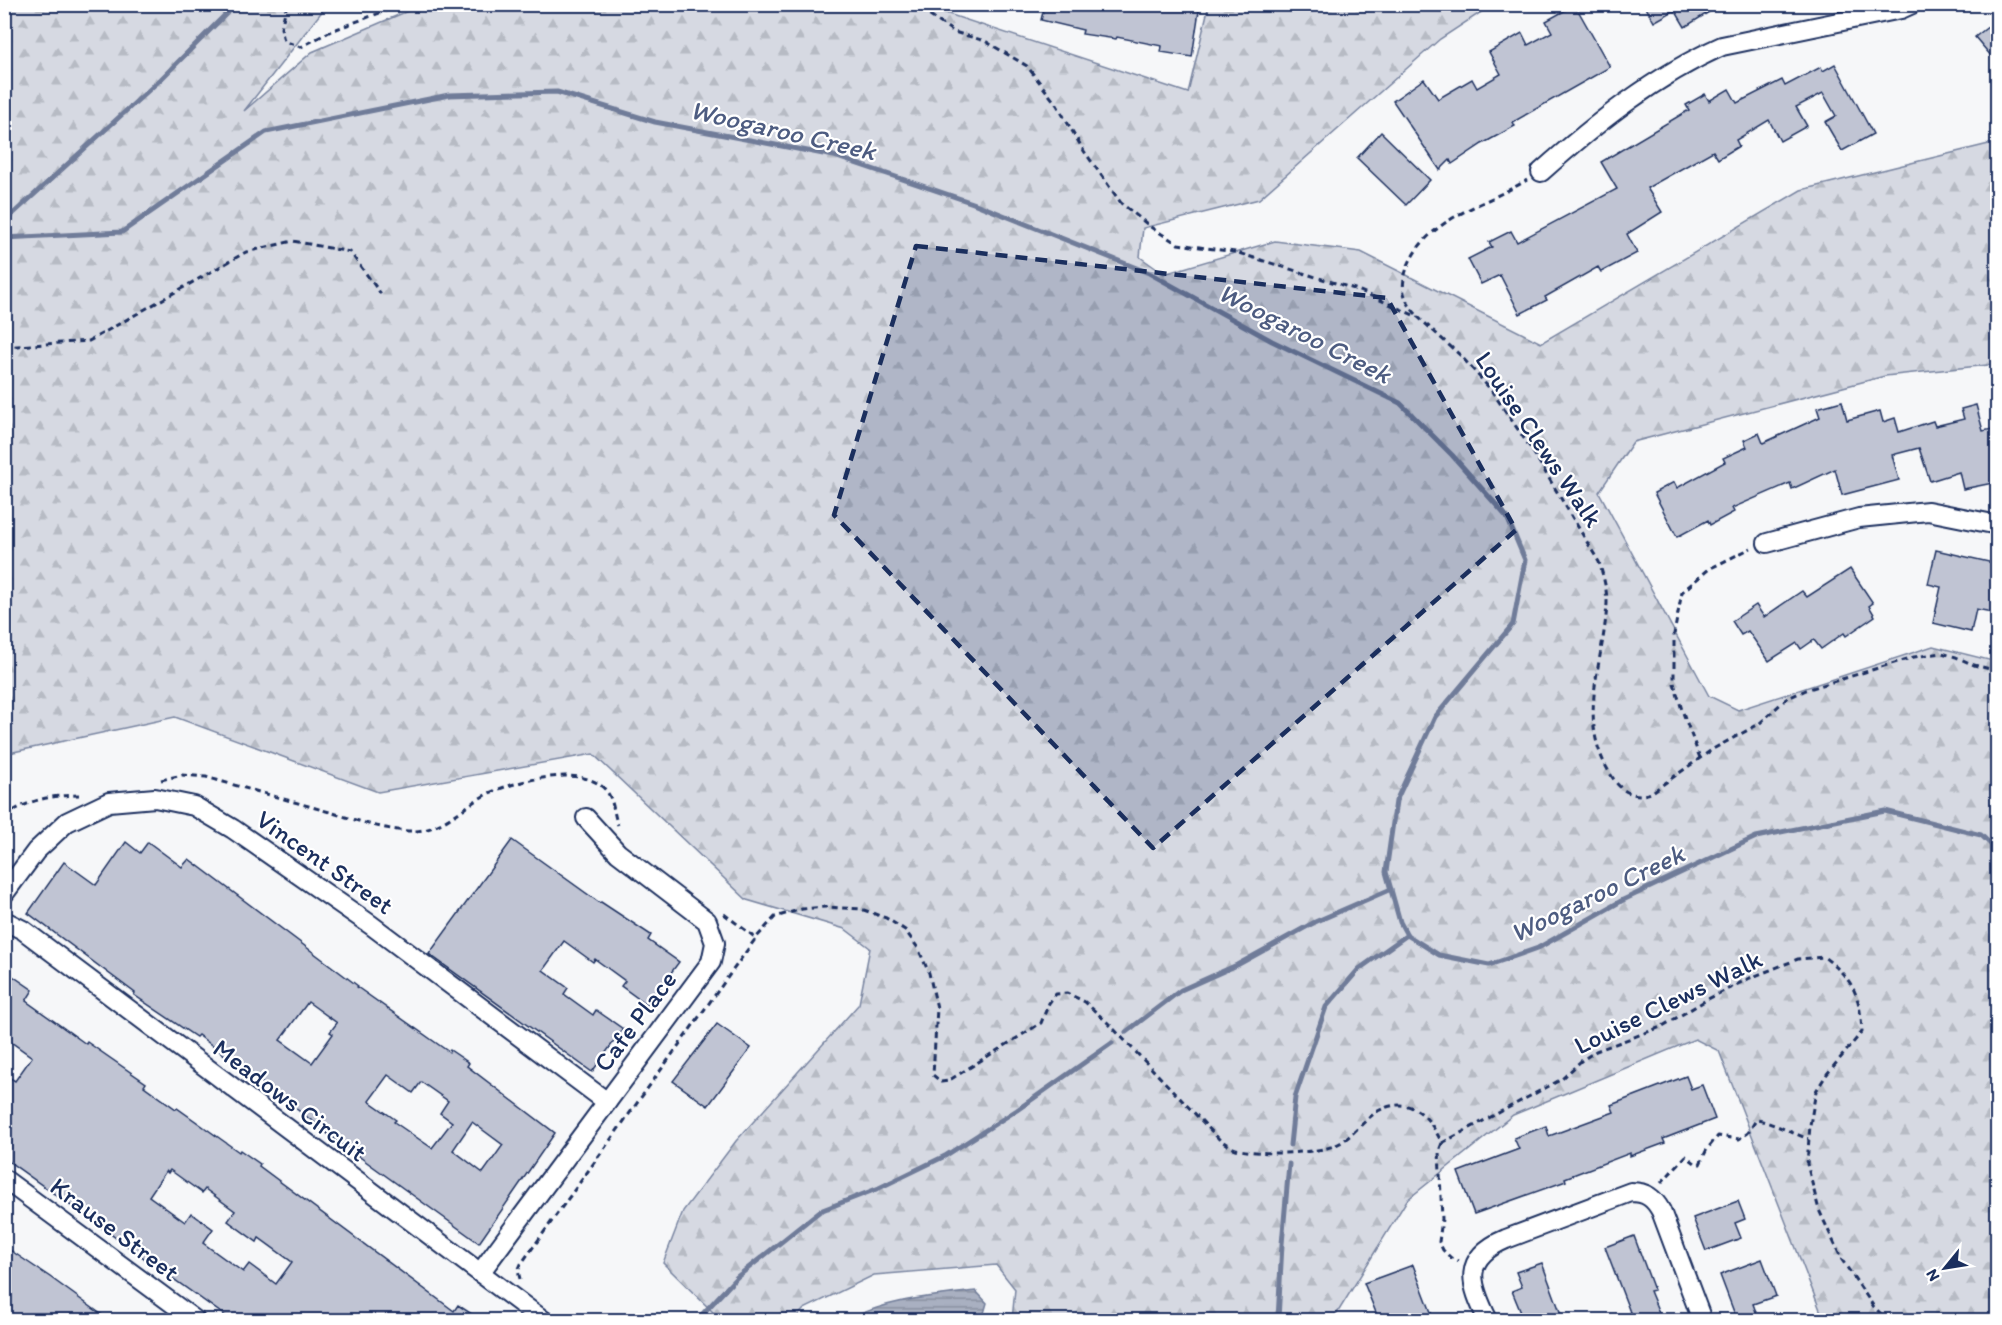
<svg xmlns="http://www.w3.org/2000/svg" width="2002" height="1325" viewBox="0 0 2002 1325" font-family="Itim,sans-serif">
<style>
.forest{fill:url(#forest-firs);stroke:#7884a0;stroke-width:1.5}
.water{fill:url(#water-rules);stroke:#707c99;stroke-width:1.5}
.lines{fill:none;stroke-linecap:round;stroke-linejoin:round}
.stream{stroke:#707c99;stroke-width:5}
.building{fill:#c0c4d3;stroke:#1b2f5e;stroke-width:1.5;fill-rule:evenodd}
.street-casing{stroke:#1b2f5e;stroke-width:22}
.path{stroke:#1b2f5e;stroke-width:3;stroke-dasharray:6 4.5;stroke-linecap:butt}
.street{stroke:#fff;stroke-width:18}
.marked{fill:#1b2f5e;fill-opacity:0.2;stroke:#1b2f5e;stroke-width:4.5;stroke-dasharray:12 8;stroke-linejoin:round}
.labels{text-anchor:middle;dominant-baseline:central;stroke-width:4.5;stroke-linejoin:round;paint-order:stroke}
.street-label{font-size:26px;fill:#1b2f5e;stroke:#fff}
.water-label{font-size:27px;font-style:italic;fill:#4d5c81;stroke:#fff}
</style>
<defs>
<pattern id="forest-firs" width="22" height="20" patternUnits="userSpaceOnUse" patternTransform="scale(1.5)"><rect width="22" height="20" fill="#d6d9e2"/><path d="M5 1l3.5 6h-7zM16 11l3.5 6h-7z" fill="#b7bbc4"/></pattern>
<pattern id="water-rules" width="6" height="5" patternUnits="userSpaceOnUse" patternTransform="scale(1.5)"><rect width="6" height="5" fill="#a9b0c1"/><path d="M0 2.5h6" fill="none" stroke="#8990a0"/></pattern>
</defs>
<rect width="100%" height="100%" fill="#f6f7f9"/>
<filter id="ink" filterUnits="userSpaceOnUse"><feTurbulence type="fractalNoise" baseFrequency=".0167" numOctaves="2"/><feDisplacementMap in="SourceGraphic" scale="12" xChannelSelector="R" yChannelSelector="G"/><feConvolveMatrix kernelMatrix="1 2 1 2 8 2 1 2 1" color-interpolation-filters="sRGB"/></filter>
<g filter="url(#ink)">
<polygon class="forest" points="5,4 327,5 244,111 312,52 424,4 921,5 1188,93 1209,5 1492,5 1440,39 1259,199 1143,228 1140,257 1164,274 1275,241 1361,252 1541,343 1801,190 1997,142 1997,364 1885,376 1633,442 1599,492 1709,696 1738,710 1933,646 1997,662 1997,1320 1824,1320 1719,1051 1695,1039 1513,1115 1407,1200 1333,1320 1012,1320 1015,1289 996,1265 874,1275 804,1309 794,1320 721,1320 663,1263 683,1211 736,1141 859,1004 870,948 845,929 747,900 593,754 378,792 175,717 9,753 5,756"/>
<path class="water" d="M976,1291L987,1303L982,1320H848C888,1299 932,1296 976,1291Z"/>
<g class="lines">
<g class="stream">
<polyline points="4,222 161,79 236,4"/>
<polyline points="4,238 122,232 266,132 449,95 557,92 655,122 834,156 973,203 1149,273 1272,341 1400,403 1452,455 1507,517 1525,560 1513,624 1435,717 1396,801 1386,872 1400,922 1407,935 1439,955 1489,965 1538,948 1623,900 1756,837 1885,811 1981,835 1998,851"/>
<polyline points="1126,1032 1181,990 1237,965 1315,922 1391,889"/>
<polyline points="1290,1145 1295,1097 1326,1007 1359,969 1407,935"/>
<polyline points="697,1320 737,1277 820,1211 879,1188 945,1156 1017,1110 1112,1043"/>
<polyline points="1278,1320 1282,1244 1289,1164"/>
</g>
</g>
<g class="building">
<polygon points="1045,4 1200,4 1192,57 1161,52 1162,46 1117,37 1116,39 1082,34 1083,30 1041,20"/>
<polygon points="1644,4 1722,4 1685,27 1675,10 1654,22"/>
<polygon points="1575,5 1610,67 1513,122 1515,126 1482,144 1452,164 1450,160 1440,170 1393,101 1424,79 1438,99 1472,79 1477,88 1501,74 1489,52 1522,33 1528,45 1552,32 1546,21"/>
<polygon points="1998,19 1998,64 1975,37"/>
<polygon points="1835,64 1873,134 1842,151 1825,122 1836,116 1823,93 1796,107 1807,126 1780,141 1769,120 1736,140 1739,146 1718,159 1713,151 1647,188 1662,212 1627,234 1637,253 1601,272 1598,267 1545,297 1547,300 1520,314 1500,275 1481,284 1468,259 1492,247 1489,242 1511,231 1517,242 1617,189 1601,162 1689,110 1686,105 1705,94 1709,101 1729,89 1737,103 1782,80 1785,86 1821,67 1823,71"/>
<polygon points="1381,132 1430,180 1406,205 1357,158"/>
<polygon points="1842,401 1847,420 1880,411 1883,422 1895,418 1899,432 1933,421 1935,426 1964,419 1961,409 1976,405 1983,431 1998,428 1998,482 1963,489 1959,472 1930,481 1919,448 1892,455 1899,480 1842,495 1835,469 1792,489 1790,483 1732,508 1734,512 1710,525 1708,520 1677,537 1654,493 1674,482 1677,488 1725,462 1723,458 1747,447 1744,440 1759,433 1763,443 1820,417 1817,408"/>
<polygon points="1936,550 1998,564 1998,613 1976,609 1971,632 1933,623 1941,587 1928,584"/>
<polygon points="1850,569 1873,603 1869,606 1875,616 1846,636 1844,633 1821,649 1814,640 1801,649 1797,643 1769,661 1748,631 1741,635 1732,621 1756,605 1764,617 1802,591 1807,597"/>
<polygon points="512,840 600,903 601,902 651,935 648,940 679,962 647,1005 621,986 625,981 595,959 593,962 564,941 543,970 568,988 564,994 593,1015 596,1010 623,1029 592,1072 429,954"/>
<path d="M126,842L140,853L148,842L182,867L189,859L358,986L357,987L449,1052L450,1050L469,1063L467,1066L555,1133L479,1243L314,1124L315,1123L198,1035L196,1037L134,995L135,993L28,913L64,862L96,885ZM308,1002L337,1023L330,1032L333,1034L312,1063L280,1040ZM388,1075L413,1093L421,1082L448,1101L440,1113L452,1122L432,1148L394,1122L396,1120L369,1101ZM472,1122L503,1145L483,1173L453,1150Z"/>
<path d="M4,970L33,990L26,1001L86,1044L87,1042L146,1083L144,1086L176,1109L177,1108L239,1152L240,1150L260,1164L259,1166L454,1311L458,1305L481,1320H231L4,1158V1074L15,1081L32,1057L4,1037ZM170,1170L202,1193L205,1189L235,1211L228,1221L257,1242L259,1238L292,1262L276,1284L249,1264L243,1272L203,1243L213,1229L191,1213L185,1222L149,1196L166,1171L168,1173Z"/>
<polygon points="717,1024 751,1048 708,1106 673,1081"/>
<polygon points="1686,1076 1691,1089 1702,1085 1715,1119 1663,1139 1665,1143 1630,1156 1630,1153 1565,1178 1566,1181 1474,1214 1458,1172 1519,1149 1514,1138 1546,1126 1549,1136 1614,1112 1611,1105"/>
<polygon points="1738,1201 1745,1219 1735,1223 1741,1238 1706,1251 1693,1218"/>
<polygon points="1634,1236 1654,1290 1650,1291 1662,1320 1633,1320 1605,1247"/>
<polygon points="4,1246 50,1277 109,1320 4,1320"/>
<polygon points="1762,1259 1776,1296 1753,1304 1759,1320 1737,1320 1720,1275"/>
<polygon points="1542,1263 1562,1317 1552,1320 1524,1320 1512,1291 1522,1287 1516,1272"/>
<polygon points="1413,1265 1434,1320 1379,1320 1364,1283"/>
</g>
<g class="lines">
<defs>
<g id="street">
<path d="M1541,172C1596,123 1655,76 1722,46L1901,9L1912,4"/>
<polyline points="1767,543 1859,518 1928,511 1998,525"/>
<polyline points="4,894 36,851 67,822 109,802 155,798 194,806 233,829 371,925 607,1102"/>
<polyline points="4,923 9,923 23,930 543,1320"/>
<polyline points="4,1179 195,1320"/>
<polyline points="480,1273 711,962 715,943 707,921 618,853 586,818"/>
<path d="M1488,1320C1470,1284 1461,1258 1506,1239L1631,1192C1646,1192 1654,1198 1661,1211L1702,1320"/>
</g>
</defs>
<use href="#street" class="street-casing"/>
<g class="path">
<polyline points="287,4 281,28 284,41 301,47 331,31 404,4"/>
<path d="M912,4L954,32L985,41L1027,66L1057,105L1084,151L1121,203L1152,228L1178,244L1235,252L1358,290L1418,317L1461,356L1491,390L1532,450L1599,562C1603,575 1607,589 1607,603C1604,667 1573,722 1615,781C1623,793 1637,798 1651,793L1713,749L1759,724L1786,699L1806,690L1914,657L1942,653L1956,657L1974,665L1998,671"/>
<path d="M1416,314C1403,299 1400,288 1407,268C1426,218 1486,205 1527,180"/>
<polyline points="4,347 89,341 246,252 293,241 350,252 381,294"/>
<polyline points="1700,758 1682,710 1674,683 1674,634 1682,592 1709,569 1751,548"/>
<path d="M161,780L182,775L206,777C248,789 291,801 333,813C359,821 386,831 413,831C444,831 466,802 494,791C521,780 591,762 609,795C614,804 614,816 618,825"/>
<path d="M4,816C32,799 47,796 79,795"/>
<polyline points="724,914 756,938"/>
<path d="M1442,1143L1562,1079L1581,1061L1596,1051L1661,1027L1708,999L1750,978L1798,959L1824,957C1854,980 1860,995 1862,1032L1827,1074L1816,1091L1810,1125L1807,1164L1819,1210L1842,1260L1874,1307L1887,1320"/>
<polyline points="1442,1143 1439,1151 1442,1219 1439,1242 1443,1250 1451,1258 1458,1261"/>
<path d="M1661,1183L1686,1156L1695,1163L1700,1164L1707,1149L1718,1136L1739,1139L1748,1133L1756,1120C1767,1120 1796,1135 1809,1139"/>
<path d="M520,1279L518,1271L521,1264L756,938L775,917L802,909L825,907L861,909L886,918L905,930L918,948L929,973L937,1008L933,1075L941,1082L948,1081L1041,1023L1049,1003L1056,994L1067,993L1085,1002L1109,1024L1220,1140C1225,1143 1230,1147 1236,1149C1258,1155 1320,1155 1340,1143C1353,1135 1363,1122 1375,1113C1379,1110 1383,1109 1387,1107C1416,1098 1431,1121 1442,1143"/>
</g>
<use href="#street" class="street"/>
</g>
</g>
<path class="marked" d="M916,246L1387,298L1516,530L1153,848L834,515Z"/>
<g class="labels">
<g class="street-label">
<text transform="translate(1539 439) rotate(56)">Louise Clews Walk</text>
<text transform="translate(325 862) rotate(35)">Vincent Street</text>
<text transform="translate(1668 1002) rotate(-26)">Louise Clews Walk</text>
<text transform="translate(635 1021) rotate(-53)">Cafe Place</text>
<text transform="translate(290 1100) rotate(37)">Meadows Circuit</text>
<text transform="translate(115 1229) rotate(37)">Krause Street</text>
</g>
<g class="water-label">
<text transform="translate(783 130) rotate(13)">Woogaroo Creek</text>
<text transform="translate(1305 333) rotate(27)">Woogaroo Creek</text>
<text transform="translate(1597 893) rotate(-26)">Woogaroo Creek</text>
</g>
</g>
<rect width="2002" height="1325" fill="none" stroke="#fff" stroke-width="24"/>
<rect x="12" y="12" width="1978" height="1301" fill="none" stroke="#1b2f5e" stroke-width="2" filter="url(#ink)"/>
<g transform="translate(1945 1268) rotate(240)" stroke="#ffffff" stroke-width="4.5" paint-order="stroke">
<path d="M0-4.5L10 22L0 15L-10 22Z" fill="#1b2f5e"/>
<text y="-9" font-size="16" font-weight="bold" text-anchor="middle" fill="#1b2f5e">N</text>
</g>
</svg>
